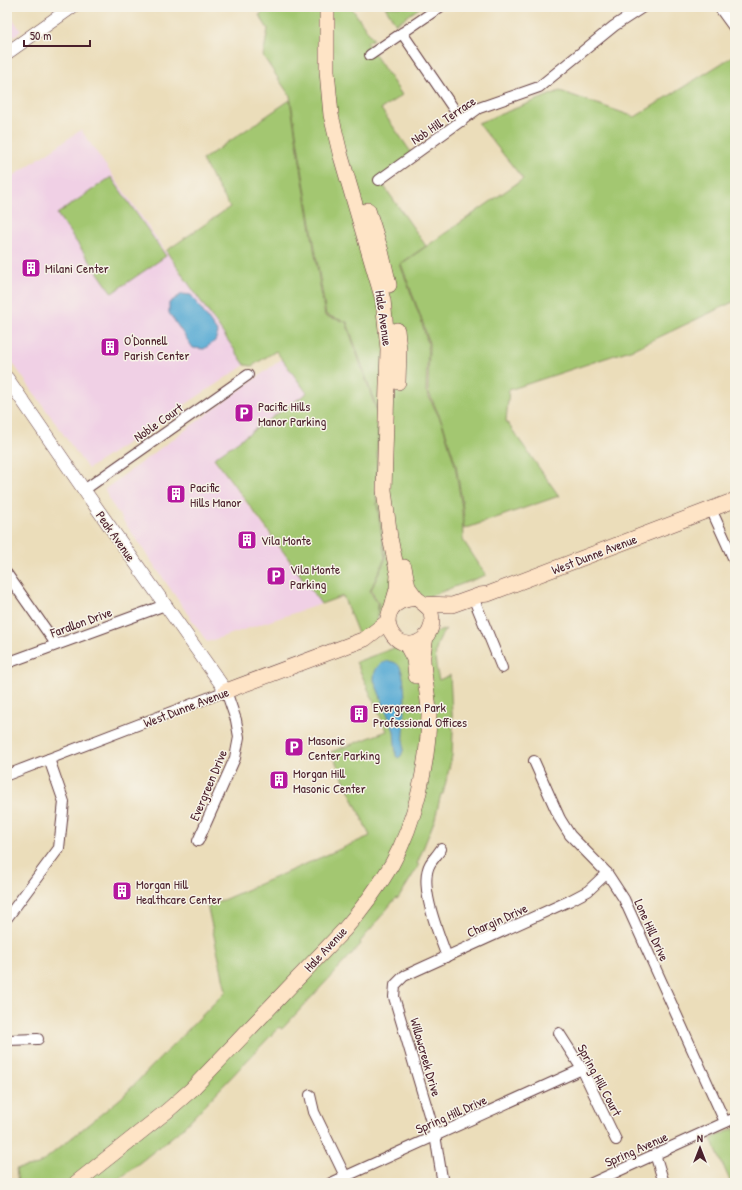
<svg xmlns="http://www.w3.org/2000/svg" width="742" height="1190" viewBox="0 0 742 1190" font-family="'Patrick Hand',sans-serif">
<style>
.built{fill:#f0d0e5}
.green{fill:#a3c771;stroke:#76734e}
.water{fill:#58abd4;stroke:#516580}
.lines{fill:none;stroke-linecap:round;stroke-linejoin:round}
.minor-casing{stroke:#623c40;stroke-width:12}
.tertiary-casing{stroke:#623c40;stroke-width:14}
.secondary-casing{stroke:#623c40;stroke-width:16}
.minor{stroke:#fff;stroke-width:10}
.tertiary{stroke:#fff;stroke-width:13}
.secondary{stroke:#fee4c6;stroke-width:15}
.labels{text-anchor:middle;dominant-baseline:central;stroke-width:3;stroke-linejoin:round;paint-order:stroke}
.street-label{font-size:13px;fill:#4a1f2b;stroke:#f7f3e8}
.poi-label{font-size:13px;fill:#4a1f2b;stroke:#f7f3e8;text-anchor:start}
</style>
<rect width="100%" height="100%" fill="#f7f3e8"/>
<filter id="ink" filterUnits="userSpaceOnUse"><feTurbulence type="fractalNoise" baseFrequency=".025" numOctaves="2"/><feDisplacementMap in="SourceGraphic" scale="8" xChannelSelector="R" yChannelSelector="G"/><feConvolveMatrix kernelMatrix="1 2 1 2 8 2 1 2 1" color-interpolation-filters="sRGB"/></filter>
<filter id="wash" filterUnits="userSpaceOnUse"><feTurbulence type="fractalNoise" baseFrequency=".012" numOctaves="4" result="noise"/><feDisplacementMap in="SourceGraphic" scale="16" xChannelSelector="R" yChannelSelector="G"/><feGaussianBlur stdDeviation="0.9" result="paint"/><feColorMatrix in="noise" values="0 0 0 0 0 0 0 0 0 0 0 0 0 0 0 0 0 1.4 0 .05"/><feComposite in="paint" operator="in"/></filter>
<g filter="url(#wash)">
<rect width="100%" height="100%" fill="#ebddba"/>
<g class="built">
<polygon points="7,10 21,31 7,41"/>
<polygon points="81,130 245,365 88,469 7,355 7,180"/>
<polygon points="282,359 307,393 214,459 321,604 207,642 109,500 105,489"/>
</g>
<g class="green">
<polygon points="271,7 351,7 373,39 367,43 402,95 381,109 413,155 379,179 426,246 400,264 421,320 428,344 426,391 442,423 455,465 462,508 463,540 486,575 377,616 379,604 371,590 386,558 377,498 379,415 347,322 326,315 290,96 263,56 268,29 259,15"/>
<polygon points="385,7 421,7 396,24"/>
<polygon points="735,55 735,301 636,348 509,390 506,421 559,496 464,529 463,508 456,465 443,424 428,391 429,343 422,320 401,264 523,179 478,123 560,91 635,117"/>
<polygon points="290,100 325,316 346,322 378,415 376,498 385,558 370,591 378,605 377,616 378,629 359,636 343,596 321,604 264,525 214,458 307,393 276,351 252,366 245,365 166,251 230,207 202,160"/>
<polygon points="111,177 166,256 112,293 57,214"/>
<path d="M446,629C433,645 434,661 439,680L450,675L453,731L452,756L443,794H441L435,819L417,864L419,865L398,899L396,898L360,942L361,944L282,1029L279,1027L182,1129L114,1183H18L16,1169L38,1165L121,1098L226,991L207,904L223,900L370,836L331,752L387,731L356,662Z"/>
<polygon points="735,1128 735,1183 731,1183 711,1139"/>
</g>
<g class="water">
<polygon points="182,294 191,295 218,333 215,341 204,349 193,348 169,313 169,303"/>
<path d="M389,661C394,662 397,663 400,667C408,682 404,733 403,751L401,756L398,758L396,756L394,731L374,680C374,669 378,663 389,661Z"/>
</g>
</g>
<g filter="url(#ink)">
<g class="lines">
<defs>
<g id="minor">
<polyline points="719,7 735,29"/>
<polyline points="402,33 462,121"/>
<polyline points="370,55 440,7"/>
<polyline points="379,180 479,108 539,87 614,26 643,7"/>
<polyline points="84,490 248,375"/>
<polyline points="711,509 735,562"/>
<polyline points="7,574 56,644"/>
<polyline points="473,597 502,668"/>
<polyline points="7,663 165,605"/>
<polyline points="534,761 560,819 570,835 607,873 624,899 725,1122"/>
<polyline points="7,775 226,691 236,720 239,737 235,758 198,841"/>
<path d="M441,849C438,854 433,859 430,864C418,885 439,935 447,957"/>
<polyline points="7,918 59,848 64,802 49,759"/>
<polyline points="559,1033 582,1069 616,1140"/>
<polyline points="7,1040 38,1039"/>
<polyline points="310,1095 314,1112 345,1176"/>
<polyline points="655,1154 664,1183"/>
<polyline points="331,1183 582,1069"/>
<polyline points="444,1183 442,1178 435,1135 394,997 395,985 404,976 569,901 588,891 607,873"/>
<polyline points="592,1183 735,1118"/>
</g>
<g id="tertiary">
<polyline points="7,53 72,7"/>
<polyline points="7,378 84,490 226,691"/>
</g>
<g id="secondary">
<polyline points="327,7 327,71 331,115 340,153 383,300 388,349 384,490 390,538 398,575 397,589 391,610"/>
<polyline points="368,210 381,251 389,285"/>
<polyline points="397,330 399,350 398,382"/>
<polyline points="404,567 408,587 416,598"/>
<path d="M416,598C421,602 426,605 430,610C432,613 431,616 432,619C433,643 403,654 391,632C387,625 387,619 390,611C395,601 406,599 416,598Z"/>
<polyline points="425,604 452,605 480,595 488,594 735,500"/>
<polyline points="406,644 414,659 416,676"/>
<polyline points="226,691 365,639 387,622"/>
<path d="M76,1183L167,1111L191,1090L344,930C362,909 378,888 392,864C416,821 428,764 429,715C429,696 423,677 423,658C423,651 425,644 426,637"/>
</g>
</defs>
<use href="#minor" class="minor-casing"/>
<use href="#tertiary" class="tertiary-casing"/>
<use href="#secondary" class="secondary-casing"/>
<use href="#minor" class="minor"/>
<use href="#tertiary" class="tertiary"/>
<use href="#secondary" class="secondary"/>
</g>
</g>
<defs>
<symbol id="building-square" viewBox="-11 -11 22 22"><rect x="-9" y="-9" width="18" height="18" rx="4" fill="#b5179e" stroke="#f7f3e8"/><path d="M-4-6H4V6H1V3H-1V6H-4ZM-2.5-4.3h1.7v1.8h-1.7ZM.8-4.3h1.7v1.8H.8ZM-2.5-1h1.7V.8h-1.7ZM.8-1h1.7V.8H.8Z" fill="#fff"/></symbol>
<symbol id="parking-square" viewBox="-11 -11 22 22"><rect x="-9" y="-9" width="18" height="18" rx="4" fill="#b5179e" stroke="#f7f3e8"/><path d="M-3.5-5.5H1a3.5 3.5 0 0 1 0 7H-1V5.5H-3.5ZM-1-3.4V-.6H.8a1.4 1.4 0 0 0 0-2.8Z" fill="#fff"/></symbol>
</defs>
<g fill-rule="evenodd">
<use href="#building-square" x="20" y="257" width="22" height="22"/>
<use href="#building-square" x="99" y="336" width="22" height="22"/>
<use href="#parking-square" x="233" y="402" width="22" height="22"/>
<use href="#building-square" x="165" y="483" width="22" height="22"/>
<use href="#building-square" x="236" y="529" width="22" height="22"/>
<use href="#parking-square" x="265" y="565" width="22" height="22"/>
<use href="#building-square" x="348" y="703" width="22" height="22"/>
<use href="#parking-square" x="283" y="736" width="22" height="22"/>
<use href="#building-square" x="268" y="769" width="22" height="22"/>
<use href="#building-square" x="111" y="880" width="22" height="22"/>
</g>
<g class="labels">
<g class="street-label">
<text transform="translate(443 120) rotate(-34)">Nob Hill Terrace</text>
<text transform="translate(384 318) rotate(82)">Hale Avenue</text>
<text transform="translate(158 422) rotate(-35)">Noble Court</text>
<text transform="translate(116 536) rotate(55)">Peak Avenue</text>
<text transform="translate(594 554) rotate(-21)">West Dunne Avenue</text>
<text transform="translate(81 622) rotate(-20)">Farallon Drive</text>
<text transform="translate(186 707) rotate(-21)">West Dunne Avenue</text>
<text transform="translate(208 785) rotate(-67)">Evergreen Drive</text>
<text transform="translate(497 920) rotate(-24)">Chargin Drive</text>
<text transform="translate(652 930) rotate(66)">Lone Hill Drive</text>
<text transform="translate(325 949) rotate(-47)">Hale Avenue</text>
<text transform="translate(426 1057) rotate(74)">Willowcreek Drive</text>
<text transform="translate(600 1080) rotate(62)">Spring Hill Court</text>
<text transform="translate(451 1114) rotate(-24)">Spring Hill Drive</text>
<text transform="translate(636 1149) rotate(-24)">Spring Avenue</text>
</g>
<g class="poi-label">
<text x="45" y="268">Milani Center</text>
<text x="124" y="340">O'Donnell<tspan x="124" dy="15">Parish Center</tspan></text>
<text x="258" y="406">Pacific Hills<tspan x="258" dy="15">Manor Parking</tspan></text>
<text x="190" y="487">Pacific<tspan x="190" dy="15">Hills Manor</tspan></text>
<text x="261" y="540">Vila Monte</text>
<text x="290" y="569">Vila Monte<tspan x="290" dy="15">Parking</tspan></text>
<text x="373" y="707">Evergreen Park<tspan x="373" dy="15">Professional Offices</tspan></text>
<text x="308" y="740">Masonic<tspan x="308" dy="15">Center Parking</tspan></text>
<text x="293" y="773">Morgan Hill<tspan x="293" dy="15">Masonic Center</tspan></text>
<text x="136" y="884">Morgan Hill<tspan x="136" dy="15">Healthcare Center</tspan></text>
</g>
</g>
<rect width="742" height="1190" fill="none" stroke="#f7f3e8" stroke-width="24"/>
<g transform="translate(700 1148)" stroke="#f7f3e8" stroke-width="3" paint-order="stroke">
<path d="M0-3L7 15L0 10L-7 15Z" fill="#4a1f2b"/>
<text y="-6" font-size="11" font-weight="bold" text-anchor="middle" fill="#4a1f2b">N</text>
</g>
<path d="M24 40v6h66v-6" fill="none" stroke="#4a1f2b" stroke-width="2"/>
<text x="30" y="40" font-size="12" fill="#4a1f2b" stroke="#f7f3e8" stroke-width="3" paint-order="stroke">50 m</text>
</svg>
